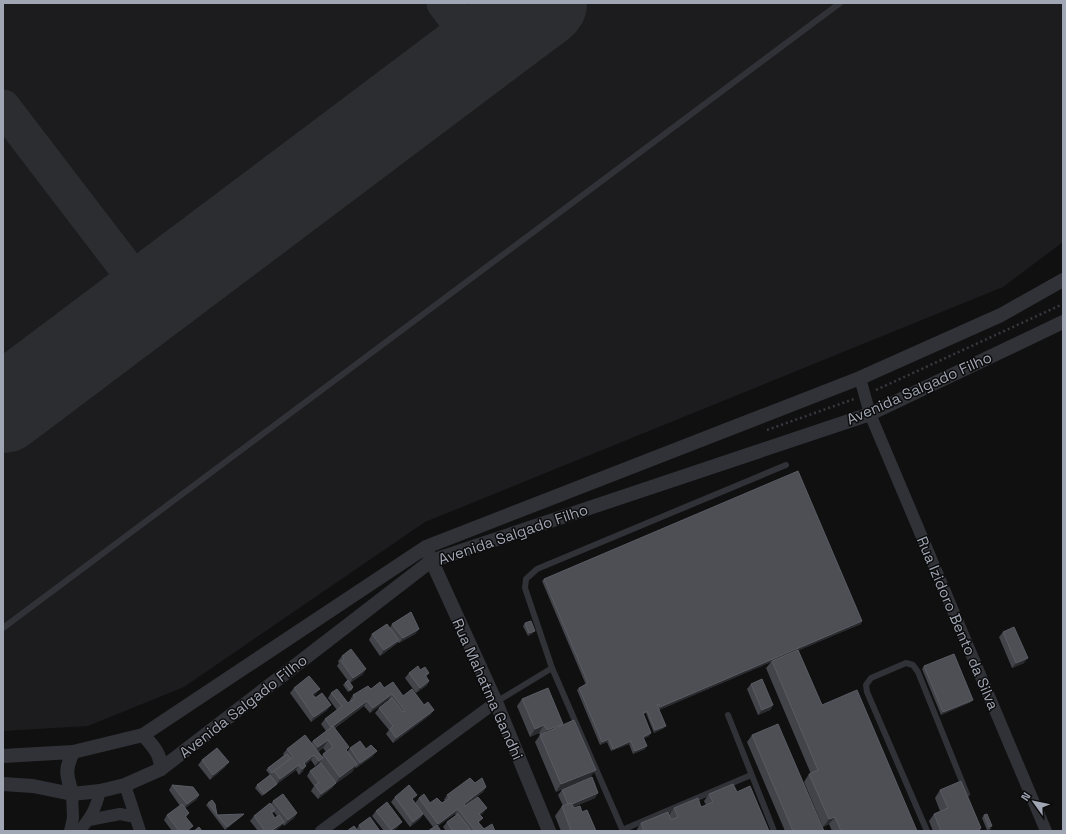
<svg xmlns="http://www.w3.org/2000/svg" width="1066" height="834" viewBox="0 0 1066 834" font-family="'Space Grotesk',sans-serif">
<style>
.built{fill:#1c1c1e}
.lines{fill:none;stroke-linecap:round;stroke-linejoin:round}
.taxiway{stroke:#2c2d30;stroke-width:35}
.runway{stroke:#2c2d30;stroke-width:88}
.path{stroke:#37393e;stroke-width:2.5;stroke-dasharray:2 3;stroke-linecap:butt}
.service{stroke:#313237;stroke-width:6}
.minor{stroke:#313237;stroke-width:12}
.tertiary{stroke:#313237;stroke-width:14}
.wall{fill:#43444a;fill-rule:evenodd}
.shaded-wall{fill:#2a2b2e}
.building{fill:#4d4f55;stroke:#5a5c64}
.labels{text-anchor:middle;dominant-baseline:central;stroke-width:3;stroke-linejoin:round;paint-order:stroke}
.street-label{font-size:15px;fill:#a0a6b3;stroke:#0b0b0c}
</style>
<rect width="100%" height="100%" fill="#101011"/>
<polygon class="built" points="3,3 1063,3 1063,242 1003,287 425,522 184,687 88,726 3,731"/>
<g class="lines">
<g class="taxiway">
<polyline points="444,3 480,50"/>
<polyline points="3,107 150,299"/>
</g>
<polyline class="runway" points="3,409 543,3"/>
<g class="path">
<polyline points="876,390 1063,304"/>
<polyline points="767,430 854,399"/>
</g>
<g class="service">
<polyline points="3,628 840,3"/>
<polyline points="496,702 552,668"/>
<polyline points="728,715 774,831"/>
<polyline points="622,830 751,775"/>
<polyline points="623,831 552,668 525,588 526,579 537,569 786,465"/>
<polyline points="927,831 867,692 866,685 871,678 906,663 913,665 918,672 967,794"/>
</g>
<g class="minor">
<polyline points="860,378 870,414 1046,831"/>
<polyline points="125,785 140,831"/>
<polyline points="89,820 120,814 135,817"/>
<polyline points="70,831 73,818 72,794"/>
<path d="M79,831C91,818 96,808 100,791"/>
<polyline points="321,831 496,702"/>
</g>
<g class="tertiary">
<polyline points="428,553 496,702 549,831"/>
<path d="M143,735C153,746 161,754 161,769"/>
<polyline points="3,756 73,752 143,735 426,547 860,378 1001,315 1063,280"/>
<polyline points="3,784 33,786 72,794 100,791 125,785 161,769 431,561 870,414 1063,322"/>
<path d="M72,794C67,774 64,772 73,752"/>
</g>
</g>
<g class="wall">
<polygon points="544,579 861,624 798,650 822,705 917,831 832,831 829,824 823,827 804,782 809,774 811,774 766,668 771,662 659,710 664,728 654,733 646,713 643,714 649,736 643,739 645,749 633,754 629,744 611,751 607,742 600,745 577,690 579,688 586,685 542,581"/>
<polygon points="525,623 533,633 528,636 523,626"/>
<polygon points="392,624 419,629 415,634 399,643 398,642 395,645 380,656 369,640 372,634 390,628"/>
<polygon points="1003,632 1024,663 1012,668 999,637"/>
<polygon points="342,656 363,674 350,683 353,687 352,690 348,692 343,685 345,683 348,681 337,666 339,663 338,661"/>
<polygon points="924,666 971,702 941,715 922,669"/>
<polygon points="420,670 429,673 426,677 429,681 426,686 416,693 405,678 409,673"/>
<polygon points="751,684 773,705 770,710 758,715 747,689"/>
<polygon points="294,688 316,694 314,695 327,710 311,722 290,693"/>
<path d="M384,688L403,696L424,705L434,710L430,715L393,743L386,734L389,730L375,713L379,708L389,700V699L370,713L364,706L335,728L347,752L350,748L366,749L373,756L356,768L355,767L352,772L335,784L332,788L318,799L311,791L314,786L307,776L310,771L320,764L319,763L315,766L311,760L305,765L303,771L299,775L296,770L277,784L275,786L262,796L255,788L257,785L270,775L266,770L268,768L284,755L283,754L287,749L311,743L313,741L326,731L321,724L325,719L337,710L328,698L331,693L348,703L350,701V700L353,695L371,689ZM323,748L326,752L323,754L322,757L318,752Z"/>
<polygon points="522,699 562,725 596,770 590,777 556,792 535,742 540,735 539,733 530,737 517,706"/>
<polygon points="752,735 824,831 785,831 747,742"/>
<polygon points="202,760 225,767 210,780 198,765"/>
<polygon points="475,783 486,787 483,792 465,806 483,813 480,815 479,823 484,829 495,831 446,831 443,827 447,822 456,815 455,814 433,827 423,814 420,819 410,827 391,802 395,797 413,800 415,803 419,798 430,803 442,803 445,801 444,800 447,795"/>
<polygon points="172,785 199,795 196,800 185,808 189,813 186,817 189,831 172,831 164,820 167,815 180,806 169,790"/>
<polygon points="562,790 595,798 573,807 574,808 582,812 596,831 561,831 555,816 562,806 563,806 558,795"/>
<polygon points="940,790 981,828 980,829 980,831 933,831 929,821 934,814 940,811 935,798"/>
<polygon points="737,792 769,831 636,831 641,823 669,815 674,808 701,807 706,805 704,801 709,794"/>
<path d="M273,801L297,813L294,818L284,826L283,824L280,827L275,831H258L250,821L254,816L271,804ZM274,812L277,816L275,818L272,814Z"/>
<polygon points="208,803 217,815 242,816 225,830 206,805"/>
<polygon points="376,811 398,827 393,831 384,831 372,816"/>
<polygon points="984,815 991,829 987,830 982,818"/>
<polygon points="359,825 380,831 347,831 357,829"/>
</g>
<g class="shaded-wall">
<polygon points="862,621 861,624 772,662 772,661 771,662 659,710 660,707"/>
<polygon points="419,629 415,634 399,643 403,638"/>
<polygon points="535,631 533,633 528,636 529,633"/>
<polygon points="399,640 395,645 380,656 384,650"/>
<polygon points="1028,658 1024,663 1012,668 1016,663"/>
<polygon points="366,669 363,674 350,683 353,678"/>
<polygon points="429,681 426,686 416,693 420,688"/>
<polygon points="320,689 316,694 309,699 312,694"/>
<polygon points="392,694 389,699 370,713 373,708"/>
<polygon points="973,700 971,702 941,715 943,712"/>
<polygon points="367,701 364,706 328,733 331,728"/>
<polygon points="331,705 327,710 311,722 314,717"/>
<polygon points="773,705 770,710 758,715 762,710"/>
<polygon points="434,710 430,715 393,743 396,738"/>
<polygon points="563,724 558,731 541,738 547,730"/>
<polygon points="544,725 539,733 530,737 535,729"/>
<polygon points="666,726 664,728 654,733 655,730"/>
<polygon points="651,733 649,736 641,740 643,737"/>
<polygon points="609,739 607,742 600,745 602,742"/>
<polygon points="328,740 323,748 313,755 318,747"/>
<polygon points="631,741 629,744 611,751 613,749"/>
<polygon points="647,746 645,749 633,754 635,751"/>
<polygon points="377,751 373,756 356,768 360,763"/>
<polygon points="314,755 311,760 300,768 304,763"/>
<polygon points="323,758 319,763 315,766 319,761"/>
<polygon points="229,762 225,767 210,780 213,775"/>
<polygon points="357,764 352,772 335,784 340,777"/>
<polygon points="299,765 296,770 277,784 280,779"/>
<polygon points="306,766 303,771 299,775 302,769"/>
<polygon points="596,770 590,777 556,792 561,784"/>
<polygon points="336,783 332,788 318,799 321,794"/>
<polygon points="486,787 483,792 460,809 464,804"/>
<polygon points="598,793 595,798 565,811 569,805"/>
<polygon points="199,795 196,800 183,810 187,804"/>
<polygon points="487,808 483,813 476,819 479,814"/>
<polygon points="458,809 455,814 434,829 438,824"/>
<polygon points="297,813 294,818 284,826 288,820"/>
<polygon points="244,814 242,816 225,830 227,827"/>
<polygon points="423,814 420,819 410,827 413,822"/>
<polygon points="835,817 829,824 823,827 829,819"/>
<polygon points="284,822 280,827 275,831 271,831"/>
<polygon points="402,822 398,827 393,831 390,831"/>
<polygon points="193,826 189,831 186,831"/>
</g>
<g class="building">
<polygon points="798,471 862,621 660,707 659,704 657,705 666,726 655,730 647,711 643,713 651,733 643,737 647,746 635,751 631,741 613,749 609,739 602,742 579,688 588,683 544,579"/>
<polygon points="411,612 419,629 403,638 392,624"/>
<polygon points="531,621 535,631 529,633 525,623"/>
<polygon points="387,624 399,640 384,650 372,634"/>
<polygon points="1014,627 1028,658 1016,663 1003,632"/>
<polygon points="351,649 366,669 353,678 341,661 344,659 342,656"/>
<polygon points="798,650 822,705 857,690 917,831 841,831 835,817 829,819 809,774 818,770 772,661"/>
<polygon points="954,654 973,700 943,712 924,666"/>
<polygon points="418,666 420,670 425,667 429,673 425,675 429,681 420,688 409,673"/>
<polygon points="309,676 320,689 312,694 315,698 322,693 331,705 314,717 294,688"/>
<polygon points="762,679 773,705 762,710 751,684"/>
<polygon points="348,680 353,687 350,690 345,683"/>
<polygon points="380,682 384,688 393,682 403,696 412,689 424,705 428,702 434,710 396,738 390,729 393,726 379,708 392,698 403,712 405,711 392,694 373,708 367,701 333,726 331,727 325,719 342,706 331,693 337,689 348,703 355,698 353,695 368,686 371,689"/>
<polygon points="548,688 563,724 547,730 544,725 535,729 522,699"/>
<polygon points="574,720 596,770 561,784 540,735"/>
<polygon points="778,724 824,831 793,831 752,735"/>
<polygon points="333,726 349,747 346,750 357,764 340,777 323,754 333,747 328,740 318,747 313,741"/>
<polygon points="305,735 323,758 319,761 314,755 304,763 306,766 302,769 299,765 280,779 274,771 293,757 287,749"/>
<polygon points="360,741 366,749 371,745 377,751 360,763 350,748"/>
<polygon points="217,748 229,762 213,775 202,760"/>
<polygon points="287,754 291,758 274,771 272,773 268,768"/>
<polygon points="321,763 336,783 321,794 315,785 319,783 310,771"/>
<polygon points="270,775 277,784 264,794 257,785"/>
<polygon points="592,777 598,793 572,804 571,803 568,804 562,790"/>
<polygon points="470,778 475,783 482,778 486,787 464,804 465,806 478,797 487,808 479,814 483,818 478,822 484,829 492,824 495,831 475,831 458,809 438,824 419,798 424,794 430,803 437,798 442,803 450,798 447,795"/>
<polygon points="961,781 981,828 979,829 980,831 941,831 934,814 948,808 940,790"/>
<polygon points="733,784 737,792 750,786 769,831 644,831 641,823 668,812 671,820 678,817 674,808 698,798 701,807 713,802 709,794"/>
<polygon points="172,785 193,787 199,795 187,804"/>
<polygon points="409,785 417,795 412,799 423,814 413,822 395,797"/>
<polygon points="283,794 297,813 288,820 273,801"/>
<polygon points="212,800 215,804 217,815 244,814 227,827 217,815 208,803"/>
<polygon points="387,802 402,822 391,830 376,811"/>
<polygon points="270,803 275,810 271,812 275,818 279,815 284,822 271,831 265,831 254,816"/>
<polygon points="571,803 574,808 580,806 582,812 587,810 596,831 571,831 562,806"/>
<polygon points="182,804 189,813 185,816 193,826 186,831 179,831 167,815"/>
<polygon points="458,814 470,829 466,831 450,831 452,830 447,822"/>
<polygon points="987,814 992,826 989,827 984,815"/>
<polygon points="370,817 380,831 363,831 359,825"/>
<polygon points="437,825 441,831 428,831"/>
<polygon points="354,826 358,831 347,831"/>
<polygon points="199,827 202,831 194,831"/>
</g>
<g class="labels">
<g class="street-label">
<text transform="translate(919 388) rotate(-24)">Avenida Salgado Filho</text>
<text transform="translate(513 534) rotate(-19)">Avenida Salgado Filho</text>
<text transform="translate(958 623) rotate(67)">Rua Izidoro Bento da Silva</text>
<text transform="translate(488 689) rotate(66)">Rua Mahatma Gandhi</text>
<text transform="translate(243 706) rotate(-38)">Avenida Salgado Filho</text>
</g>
</g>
<rect width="1066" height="834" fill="none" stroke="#a0a6b3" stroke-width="8"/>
<g transform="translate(1034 802) rotate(303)" stroke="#0b0b0c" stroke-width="3" paint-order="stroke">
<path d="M0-3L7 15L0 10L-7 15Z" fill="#a0a6b3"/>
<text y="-6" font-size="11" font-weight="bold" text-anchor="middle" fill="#a0a6b3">N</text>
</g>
</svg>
